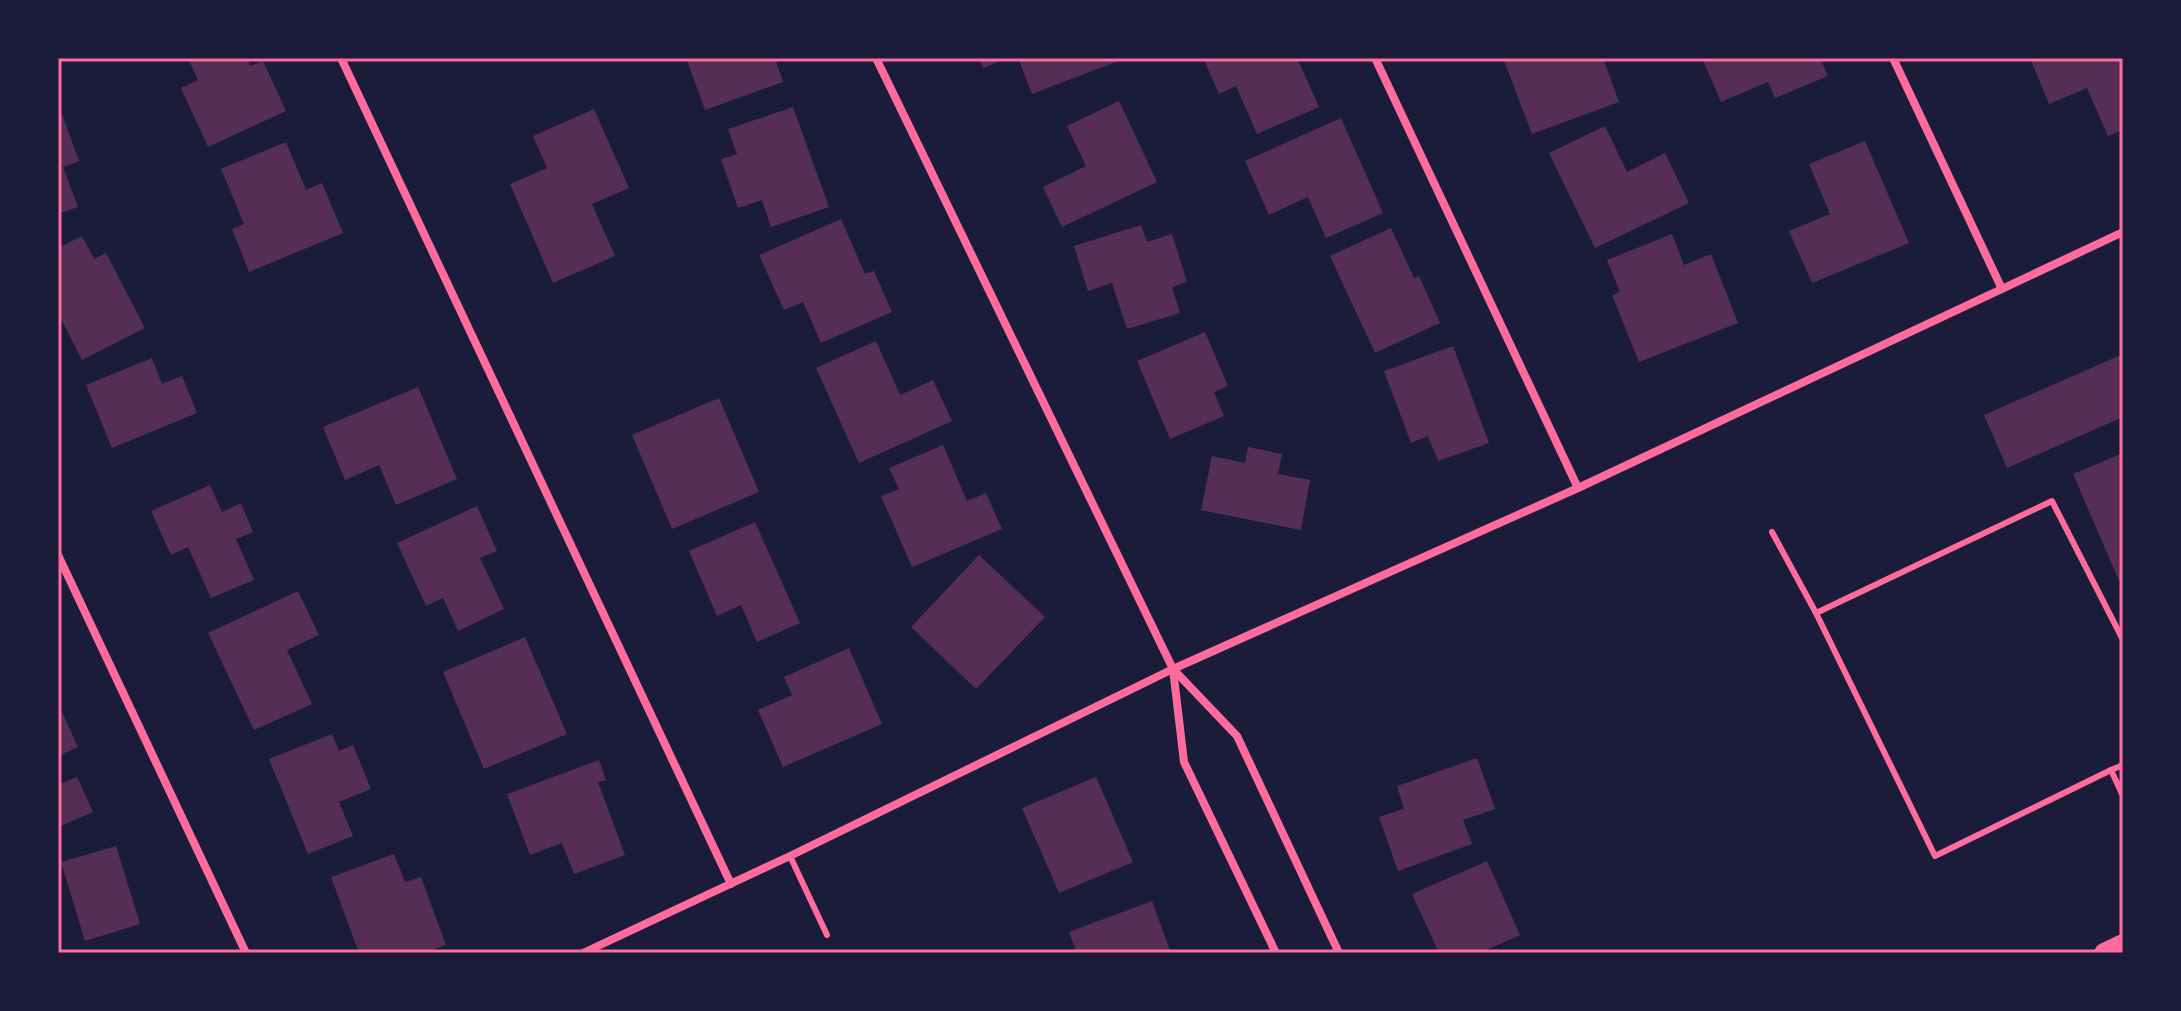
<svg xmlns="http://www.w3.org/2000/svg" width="2181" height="1011" viewBox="0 0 2181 1011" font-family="'Exo 2',sans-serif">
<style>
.building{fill:#542f53}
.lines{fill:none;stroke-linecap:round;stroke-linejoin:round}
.service{stroke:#ff6b9d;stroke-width:6}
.minor{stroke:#ff6b9d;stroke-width:8}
.primary{stroke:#ff6b9d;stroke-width:20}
.neatline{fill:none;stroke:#ff6b9d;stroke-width:3}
</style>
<rect width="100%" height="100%" fill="#1b1b3a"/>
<g class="building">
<polygon points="188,58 247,58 250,66 263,61 286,111 208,147 181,88 198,80"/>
<polygon points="686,58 775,58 783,82 705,110"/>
<polygon points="979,58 1008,58 983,68"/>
<polygon points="1018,58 1126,58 1032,94"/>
<polygon points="1203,58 1297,58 1319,107 1257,134 1236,86 1219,94"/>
<polygon points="1503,58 1603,58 1619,102 1532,134"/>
<polygon points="1702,58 1820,58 1828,76 1775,98 1768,82 1721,102"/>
<polygon points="2030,58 2123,58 2123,130 2108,136 2087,88 2049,104"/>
<polygon points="1119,101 1157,182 1062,227 1043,187 1086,166 1067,126"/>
<polygon points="58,103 79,161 63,167 78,207 58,214"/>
<polygon points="793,107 829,207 771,227 762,200 738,208 721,159 737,154 728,129"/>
<polygon points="594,109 629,188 592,204 615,256 553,283 510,184 547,168 533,136"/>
<polygon points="1341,118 1383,213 1326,238 1308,197 1269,215 1245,161"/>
<polygon points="1605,126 1627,172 1665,153 1689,203 1595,248 1549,153"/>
<polygon points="1865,141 1909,243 1812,283 1789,231 1830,214 1809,164"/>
<polygon points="286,142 306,190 322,183 343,233 249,272 232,229 244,224 221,169"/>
<polygon points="841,219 865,274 874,271 892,312 821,343 803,302 784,310 759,255"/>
<polygon points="1141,225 1147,242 1172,234 1187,282 1172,287 1180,313 1127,329 1112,283 1088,291 1074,246"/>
<polygon points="1391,228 1414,278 1419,276 1440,323 1375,353 1330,256"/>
<polygon points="1672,234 1684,265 1711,254 1738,323 1639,362 1612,295 1620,292 1607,260"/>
<polygon points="82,236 94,259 106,253 145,328 82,360 58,313 58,248"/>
<polygon points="1205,332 1228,386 1214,392 1224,416 1170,439 1137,361"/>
<polygon points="876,341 900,395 933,380 952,421 859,463 816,368"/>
<polygon points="1453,346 1489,443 1438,461 1428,436 1411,443 1384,371"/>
<polygon points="2123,354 2123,417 2007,468 1984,415"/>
<polygon points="152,358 162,384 182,376 197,413 112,448 86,385"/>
<polygon points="418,387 457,479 396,505 379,465 345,480 323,427"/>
<polygon points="719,398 759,492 672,529 632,435"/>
<polygon points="943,445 967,501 986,493 1002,529 912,567 881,496 899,489 889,468"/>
<polygon points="1248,447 1282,454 1278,474 1310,480 1301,530 1201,510 1212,456 1245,463"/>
<polygon points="2123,453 2123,590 2073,474"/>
<polygon points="210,485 222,512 241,503 253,532 236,539 254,580 211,598 188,547 171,555 151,511"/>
<polygon points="477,506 497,551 480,558 504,609 458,631 443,598 426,606 397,543"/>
<polygon points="755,522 800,623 757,642 741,605 717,616 689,551"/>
<polygon points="979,555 1045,617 976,689 911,627"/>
<polygon points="298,591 319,635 287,650 312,704 254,730 208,633"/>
<polygon points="525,637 567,734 484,769 443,672"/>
<polygon points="849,648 882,724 783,767 758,710 792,695 784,677"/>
<polygon points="58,703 78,747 58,756"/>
<polygon points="332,734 339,751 353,745 371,789 339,802 353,836 308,854 269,759"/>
<polygon points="1477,758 1495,809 1463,820 1472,844 1398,871 1379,817 1404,809 1397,786"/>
<polygon points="599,760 606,780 598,782 625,855 574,874 562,843 530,855 507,794"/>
<polygon points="77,777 93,812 58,827 58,785"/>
<polygon points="1096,777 1133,862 1059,893 1022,808"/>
<polygon points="116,846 140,924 85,941 61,862"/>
<polygon points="394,854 405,882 421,877 446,945 424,953 359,953 331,877"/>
<polygon points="1487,861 1520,935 1480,953 1439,953 1412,894"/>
<polygon points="1152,901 1171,953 1077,953 1069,932"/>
</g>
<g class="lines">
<g class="service">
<polyline points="1772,532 1816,613 1935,856 2111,770"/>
<polyline points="1816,613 2052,501 2123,640"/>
<polyline points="2123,765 2111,770 2123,796"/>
<polyline points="790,856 827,935"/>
</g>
<g class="minor">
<polyline points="341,58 731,884"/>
<polyline points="876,58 1173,669 1237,736 1339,953"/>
<polyline points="1375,58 1578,488"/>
<polyline points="1893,58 2002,289"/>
<polyline points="58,555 246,953"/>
<polyline points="1173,669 1184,762 1276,953"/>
<polyline points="583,953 790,856 1173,669 1578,488 2123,232"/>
</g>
<polyline class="primary" points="2104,953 2123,944"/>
</g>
<rect width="2181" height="1011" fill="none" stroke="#1b1b3a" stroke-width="120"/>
<rect x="60" y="60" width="2061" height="891" class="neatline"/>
</svg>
